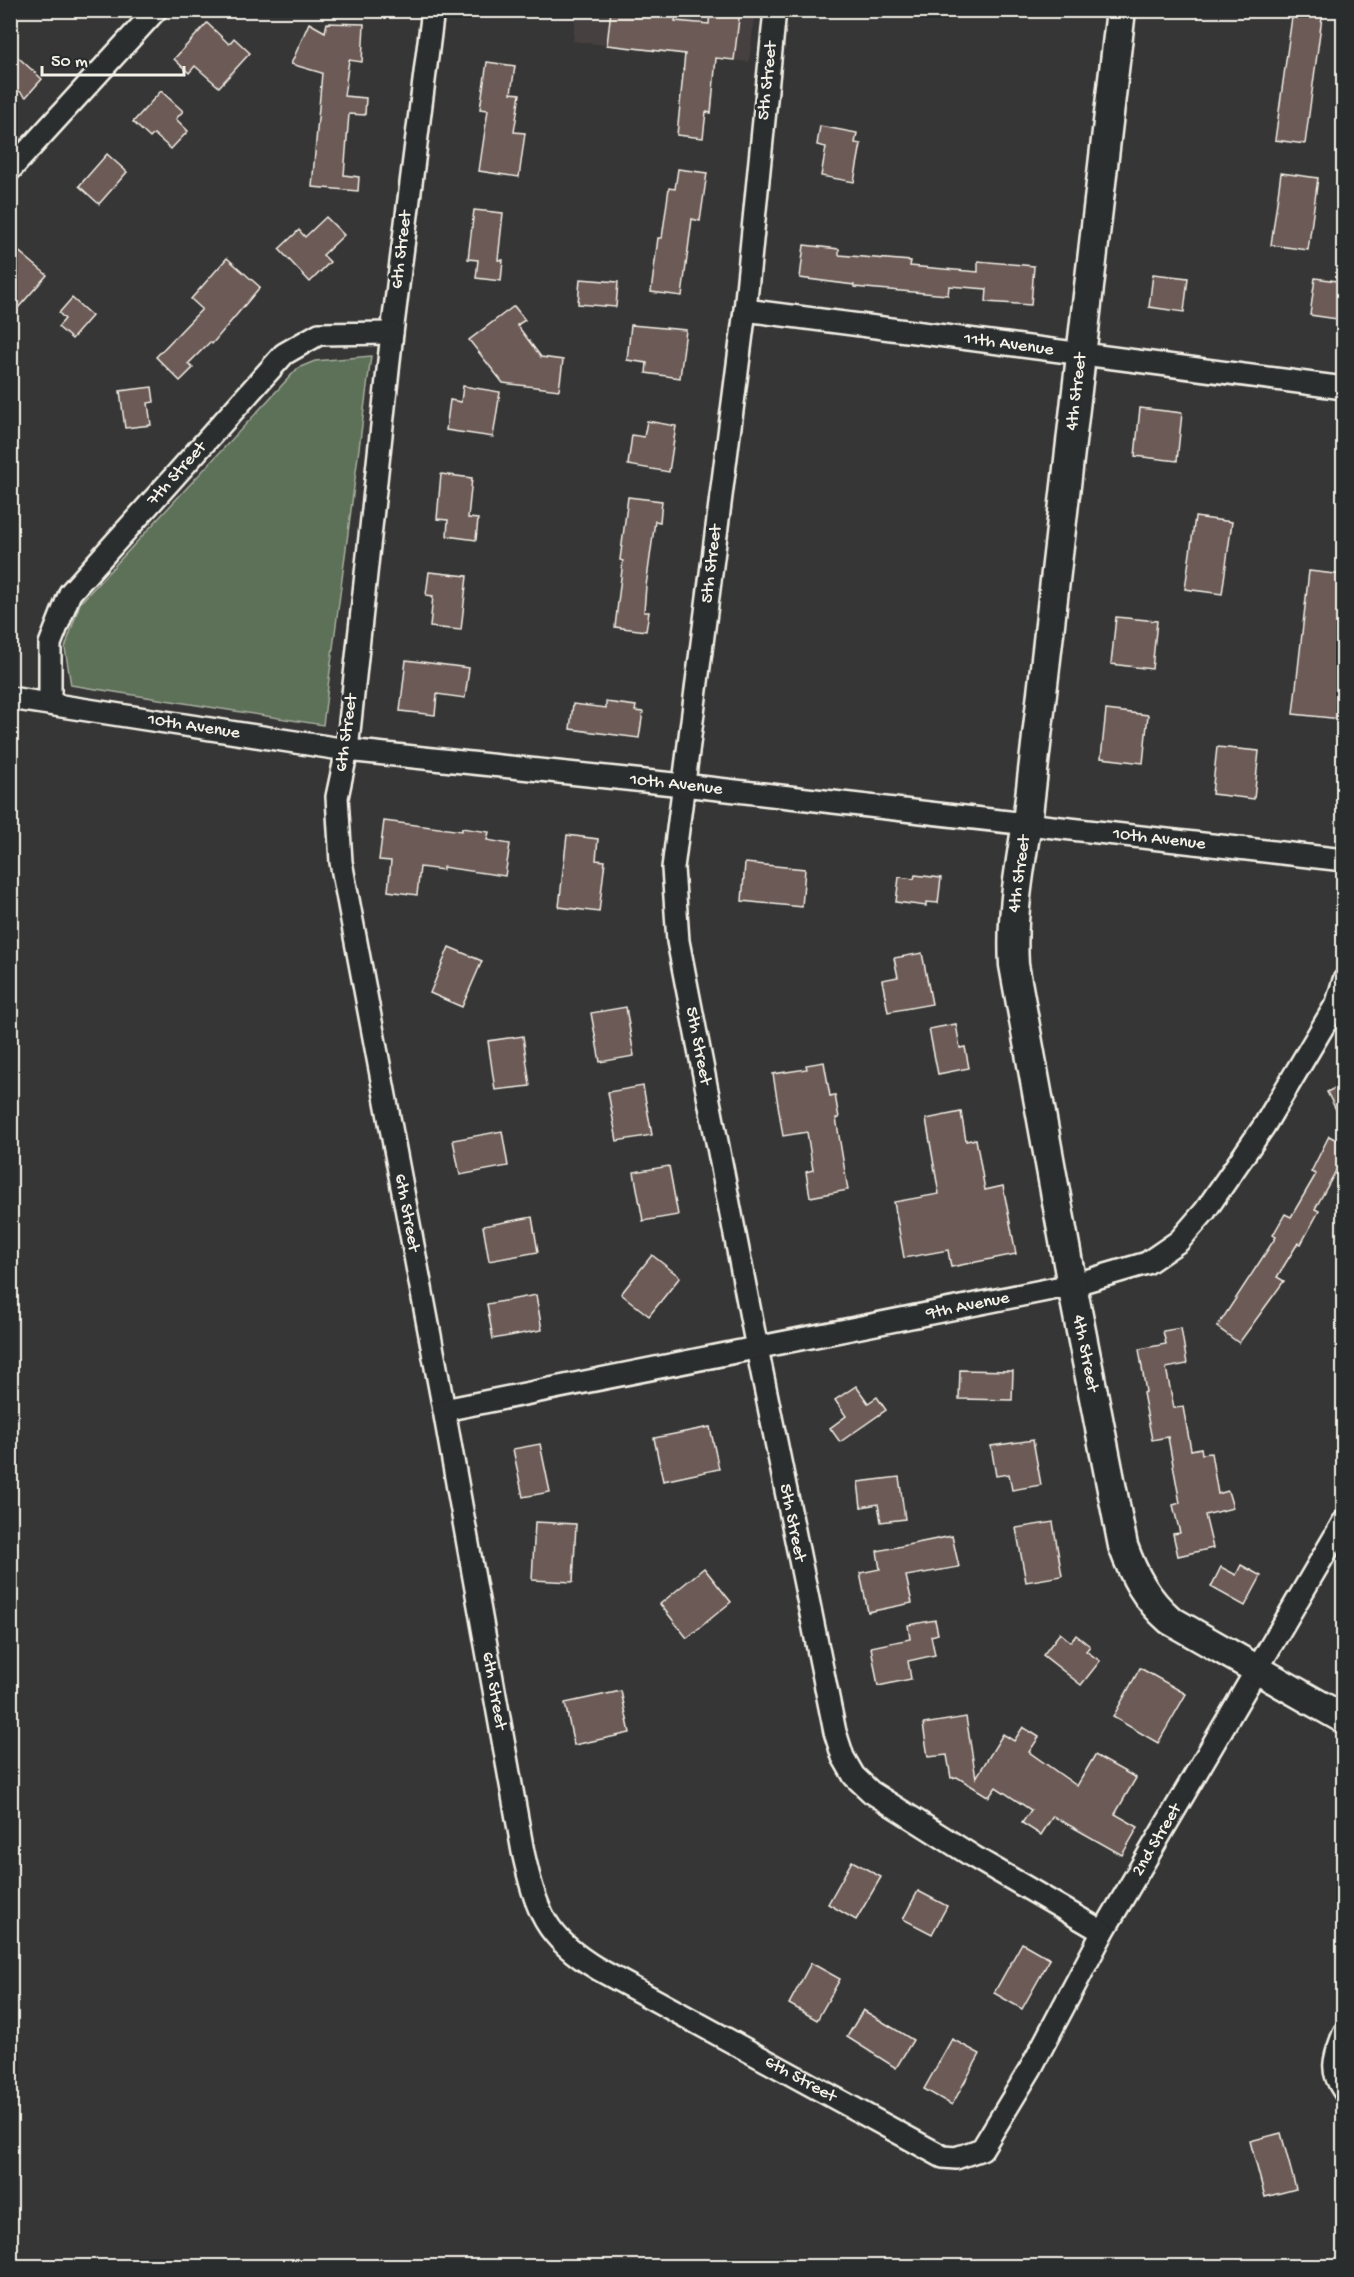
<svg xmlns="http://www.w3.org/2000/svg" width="1354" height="2277" viewBox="0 0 1354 2277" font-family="'Gochi Hand',sans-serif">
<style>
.built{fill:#474140}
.green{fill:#5d6f58;stroke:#a8b0a0;stroke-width:1.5}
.building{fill:#6c5a57;stroke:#f4f1e8;stroke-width:1.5}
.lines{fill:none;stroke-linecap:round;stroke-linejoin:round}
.street-casing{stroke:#f4f1e8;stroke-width:26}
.secondary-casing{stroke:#f4f1e8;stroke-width:33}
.street{stroke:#2a2d2e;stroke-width:21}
.secondary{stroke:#2a2d2e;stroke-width:28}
.labels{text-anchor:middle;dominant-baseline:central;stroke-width:6;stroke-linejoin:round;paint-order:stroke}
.street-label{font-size:18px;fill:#f4f1e8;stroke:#2a2d2e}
</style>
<rect width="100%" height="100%" fill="#373636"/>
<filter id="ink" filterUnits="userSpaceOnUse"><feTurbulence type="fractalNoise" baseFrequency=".0167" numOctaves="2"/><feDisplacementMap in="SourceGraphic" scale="12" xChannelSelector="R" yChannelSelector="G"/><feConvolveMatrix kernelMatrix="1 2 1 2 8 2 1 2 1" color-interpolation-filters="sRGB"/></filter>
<g filter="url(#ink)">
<polygon class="built" points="576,11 755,11 749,62 573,41"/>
<polygon class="green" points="371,356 323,725 71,685 65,648 80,603 298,368 315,361"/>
<g class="building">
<polygon points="611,10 646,13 646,10 677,10 675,21 709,24 710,10 740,10 734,60 716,58 711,113 706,112 703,138 677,135 685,54 607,45"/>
<polygon points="1293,10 1323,10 1305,144 1275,140"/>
<polygon points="207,23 229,44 234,38 250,53 219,87 195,66 189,73 174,59"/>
<polygon points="309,23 325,32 327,23 364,24 362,62 349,60 344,96 366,98 365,115 349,114 344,175 359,177 358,191 312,187 322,73 291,64"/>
<polygon points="10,50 42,79 26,97 10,83"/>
<polygon points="487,62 515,66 511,93 520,94 514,132 525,133 519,177 479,171 488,110 480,109"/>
<polygon points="161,91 183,111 176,119 188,131 171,149 154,134 150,138 133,122"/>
<polygon points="820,126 857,133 855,143 861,144 854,182 821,176 826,147 817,145"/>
<polygon points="107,154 127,172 99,204 79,186"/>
<polygon points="678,169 707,173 700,221 692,219 682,296 651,292 658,238 662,238 669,188 675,189"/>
<polygon points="1281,173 1318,178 1308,250 1271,245"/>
<polygon points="474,210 503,213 498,260 503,260 501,281 476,278 478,260 468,259"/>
<polygon points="326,217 344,235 323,255 330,262 310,282 279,249 299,230 305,237"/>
<polygon points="10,244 47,275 10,317"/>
<polygon points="804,245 839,249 839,255 911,261 910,266 978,272 978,261 1034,266 1031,305 986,302 987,289 949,286 948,295 854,287 854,285 800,278"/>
<polygon points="227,258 260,287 212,344 210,342 188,364 193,368 180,381 156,357 202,309 191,299"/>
<polygon points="1153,274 1188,278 1184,312 1149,307"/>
<polygon points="1315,278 1344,282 1344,320 1310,315"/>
<polygon points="580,279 618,282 616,307 578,304"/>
<polygon points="72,298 92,316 72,339 58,327 65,319 59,313"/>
<polygon points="514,306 525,320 517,325 541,357 563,360 559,390 503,383 469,340"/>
<polygon points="631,325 686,330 680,378 646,373 647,363 627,360"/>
<polygon points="463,386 500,392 493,437 446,430 450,400 461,402"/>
<polygon points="152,387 154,402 148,403 151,425 125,428 120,391"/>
<polygon points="1140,408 1182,413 1177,461 1135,456"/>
<polygon points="647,421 676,426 669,472 628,465 632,435 644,437"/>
<polygon points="441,474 472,478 468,518 478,519 476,540 447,536 448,520 437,519"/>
<polygon points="628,497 662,501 660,522 655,521 646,586 644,612 649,612 646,631 615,627 623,561 620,560"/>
<polygon points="1195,517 1232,522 1222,594 1185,589"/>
<polygon points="1309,571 1344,575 1344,699 1341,719 1293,714"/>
<polygon points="429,572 467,576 461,630 430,627 433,596 426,595"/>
<polygon points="1116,617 1157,621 1152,669 1111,664"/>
<polygon points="406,660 469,668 465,698 437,694 435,715 400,711"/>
<polygon points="606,702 636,706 635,711 643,712 639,738 570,729 573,704 606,708"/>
<polygon points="1106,710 1148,715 1143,763 1101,758"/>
<polygon points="1217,747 1259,751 1254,799 1212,794"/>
<polygon points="384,821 462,831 462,828 489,832 487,840 510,844 505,876 443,867 443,870 420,867 417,895 388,891 391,861 379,860"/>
<polygon points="567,835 598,839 596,860 605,861 599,912 559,907"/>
<polygon points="745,863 805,869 802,907 742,901"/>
<polygon points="915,875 941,878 938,903 926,902 926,906 896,902 899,877 914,879"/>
<polygon points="449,947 482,961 462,1007 430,993"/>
<polygon points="922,953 932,1004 888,1012 882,980 898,977 894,958"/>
<polygon points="626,1007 634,1056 600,1062 591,1013"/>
<polygon points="956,1024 960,1048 965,1047 969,1068 938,1074 929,1029"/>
<polygon points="523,1036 530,1086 495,1090 488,1041"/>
<polygon points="824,1062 830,1096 835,1095 839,1118 836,1118 848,1190 810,1197 806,1172 813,1170 807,1132 783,1136 773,1074 807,1069 806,1065"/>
<polygon points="1344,1083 1344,1125 1327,1092"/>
<polygon points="643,1086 652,1135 617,1141 608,1092"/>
<polygon points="961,1112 966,1141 976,1139 985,1190 1003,1186 1016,1254 951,1267 948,1250 904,1258 894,1202 939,1194 926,1119"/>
<polygon points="502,1131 508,1166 460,1175 453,1140"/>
<polygon points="1329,1136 1344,1144 1344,1173 1337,1169 1315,1209 1319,1211 1301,1244 1298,1243 1277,1277 1284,1281 1239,1343 1217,1327 1276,1237 1273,1235 1285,1214 1291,1217 1316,1174 1311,1172"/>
<polygon points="669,1166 678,1215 643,1221 634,1172"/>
<polygon points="532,1217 538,1252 489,1261 483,1226"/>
<polygon points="652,1255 680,1277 649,1316 621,1294"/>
<polygon points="536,1295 542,1330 493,1339 487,1304"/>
<polygon points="1181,1328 1187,1364 1166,1368 1174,1408 1183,1407 1191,1450 1201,1448 1202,1454 1211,1453 1218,1494 1228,1491 1233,1508 1205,1515 1213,1548 1178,1556 1173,1534 1180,1533 1173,1505 1180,1503 1168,1437 1152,1440 1143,1393 1146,1392 1139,1349 1166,1344 1163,1331"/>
<polygon points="960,1370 1013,1371 1012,1400 959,1399"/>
<polygon points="856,1386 868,1403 877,1397 886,1410 840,1442 830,1428 846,1416 835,1400"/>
<polygon points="710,1427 719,1469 663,1481 654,1438"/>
<polygon points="1033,1440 1041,1485 1012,1490 1009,1474 996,1476 991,1446"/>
<polygon points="540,1444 550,1492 523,1497 513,1449"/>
<polygon points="899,1477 905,1519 881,1522 878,1504 861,1507 858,1482"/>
<polygon points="535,1522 576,1524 573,1582 532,1580"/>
<polygon points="1053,1522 1062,1576 1026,1582 1016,1528"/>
<polygon points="952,1536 959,1567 906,1576 912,1603 868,1612 860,1573 880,1569 877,1551"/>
<polygon points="1241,1565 1261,1576 1245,1606 1211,1587 1221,1567 1236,1575"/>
<polygon points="704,1568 731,1602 687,1638 660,1604"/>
<polygon points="935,1620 938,1634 931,1636 935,1655 908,1661 911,1679 878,1686 871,1647 910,1639 908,1625"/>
<polygon points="1060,1633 1071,1642 1076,1635 1090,1646 1086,1651 1100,1661 1081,1685 1043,1655"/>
<polygon points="1140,1668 1186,1694 1158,1743 1113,1717"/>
<polygon points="621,1691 630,1733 574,1745 565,1703"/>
<polygon points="966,1717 976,1778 1003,1734 1014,1741 1023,1727 1039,1737 1029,1752 1077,1786 1095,1755 1136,1778 1115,1814 1138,1827 1122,1855 1053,1816 1041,1835 1022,1823 1031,1810 996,1787 989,1797 957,1777 951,1778 947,1755 928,1757 923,1724"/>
<polygon points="852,1861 881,1877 856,1920 828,1904"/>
<polygon points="918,1891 947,1906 932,1934 903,1919"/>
<polygon points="1022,1943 1050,1959 1022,2009 994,1993"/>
<polygon points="811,1963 840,1979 817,2020 789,2004"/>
<polygon points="863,2010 913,2040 896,2068 847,2037"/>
<polygon points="952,2039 980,2054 952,2105 924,2089"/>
<polygon points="1281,2133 1296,2189 1265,2197 1250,2141"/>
</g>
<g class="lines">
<defs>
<g id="street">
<path id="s1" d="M433,10L392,333L347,750L337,797L341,862L444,1410L523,1852C536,1910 545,1938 598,1969L943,2157L956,2158L982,2149L1031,2068L1103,1932L1344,1521"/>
<path id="s2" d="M775,10L745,310L673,868L678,941L757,1348L835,1732L843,1757L854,1776L871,1792L974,1857L1103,1932"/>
<polyline points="10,170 156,10"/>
<path id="s3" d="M745,310L1344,388"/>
<path id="s4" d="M10,698L347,750L683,785L1344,860"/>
<path id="s5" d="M50,702V644L70,593L284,354L319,334L392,333"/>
<path id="s6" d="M444,1410L1072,1285L1147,1263L1179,1241L1205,1211L1264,1126L1337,1003L1344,980"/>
<path d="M1344,2033C1336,2055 1328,2069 1344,2091"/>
</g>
<g id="secondary">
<path id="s7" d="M1121,10L1027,823C1019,871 1011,917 1014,965L1072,1285L1123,1546C1134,1576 1146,1599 1170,1620L1344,1719"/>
</g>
</defs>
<use href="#street" class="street-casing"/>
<use href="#secondary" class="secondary-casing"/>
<use href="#street" class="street"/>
<use href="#secondary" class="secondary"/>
</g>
</g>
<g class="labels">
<g class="street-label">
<text transform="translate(768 81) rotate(-84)">5th Street</text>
<text transform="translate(402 250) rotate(-83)">6th Street</text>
<text stroke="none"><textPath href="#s3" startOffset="266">11th Avenue</textPath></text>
<text transform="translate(1077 392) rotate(-83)">4th Street</text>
<text stroke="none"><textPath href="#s5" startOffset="273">7th Street</textPath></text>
<text transform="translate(712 564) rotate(-83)">5th Street</text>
<text stroke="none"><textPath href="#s4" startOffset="186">10th Avenue</textPath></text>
<text transform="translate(347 733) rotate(-82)">6th Street</text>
<text stroke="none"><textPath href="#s4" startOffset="672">10th Avenue</textPath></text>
<text stroke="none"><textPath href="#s4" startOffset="1158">10th Avenue</textPath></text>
<text transform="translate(1020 874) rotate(-82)">4th Street</text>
<text stroke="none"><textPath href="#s2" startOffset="1044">5th Street</textPath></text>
<text stroke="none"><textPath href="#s1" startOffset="1215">6th Street</textPath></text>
<text stroke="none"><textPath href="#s6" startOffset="534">9th Avenue</textPath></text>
<text stroke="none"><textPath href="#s7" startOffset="1356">4th Street</textPath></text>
<text stroke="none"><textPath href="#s2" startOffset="1530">5th Street</textPath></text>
<text stroke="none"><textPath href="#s1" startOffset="1701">6th Street</textPath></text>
<text stroke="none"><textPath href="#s1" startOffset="2798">2nd Street</textPath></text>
<text stroke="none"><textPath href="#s1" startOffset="2240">6th Street</textPath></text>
</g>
</g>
<rect width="1354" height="2277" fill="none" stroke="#2a2d2e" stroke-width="36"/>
<rect x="18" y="18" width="1318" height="2241" fill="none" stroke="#f4f1e8" stroke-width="2" filter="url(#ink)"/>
<path d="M42 66v9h142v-9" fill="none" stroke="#f4f1e8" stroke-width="3"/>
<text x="51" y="66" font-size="18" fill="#f4f1e8" stroke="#2a2d2e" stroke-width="4.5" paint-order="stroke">50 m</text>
</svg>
